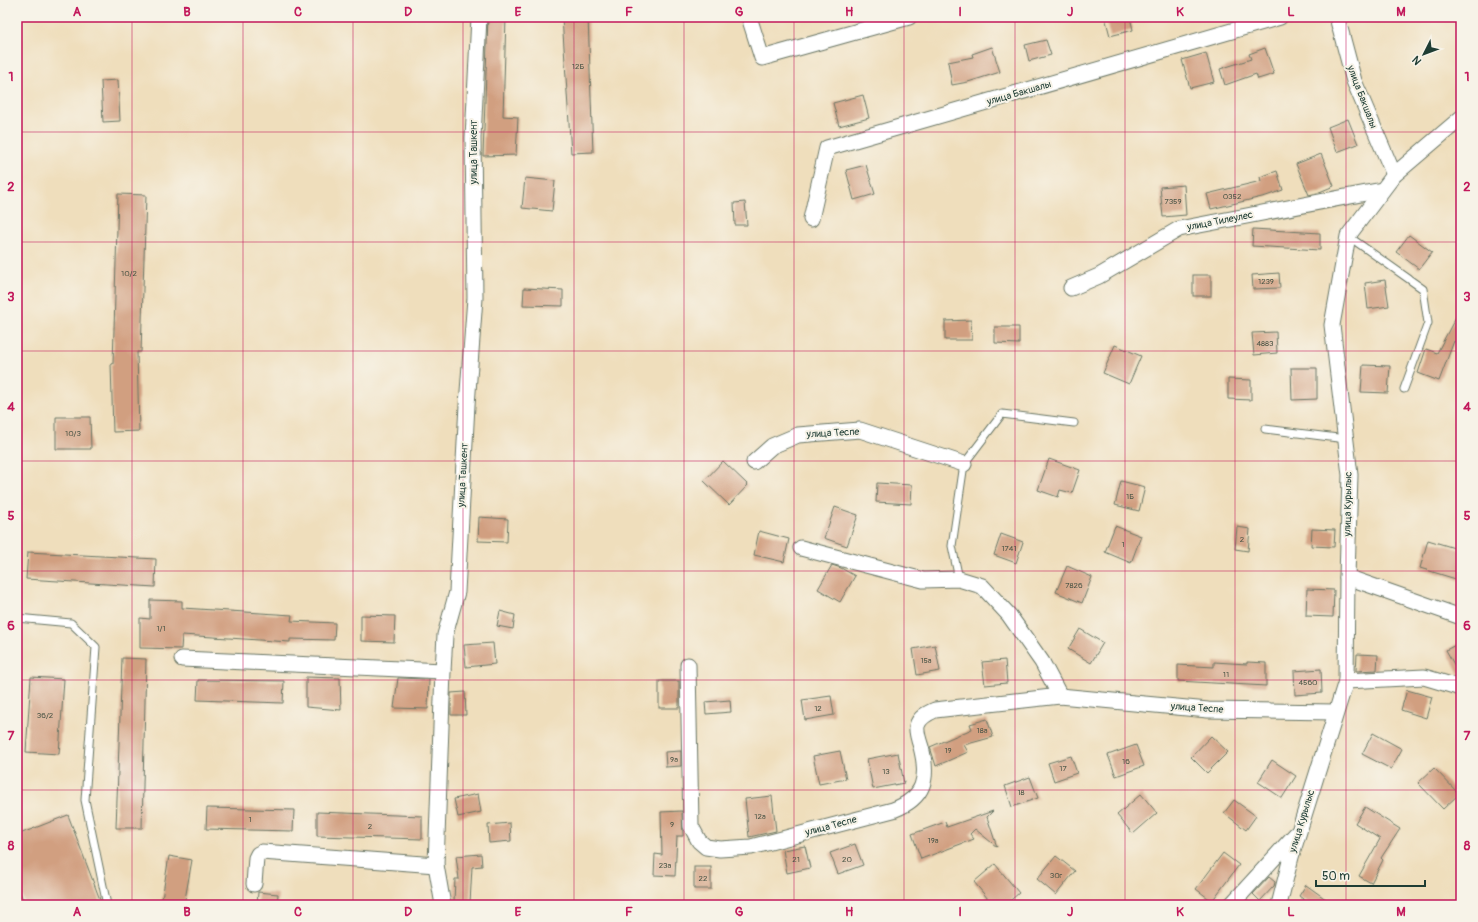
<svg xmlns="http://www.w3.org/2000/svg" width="1478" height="922" viewBox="0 0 1478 922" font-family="Pangolin,sans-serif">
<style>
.building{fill:#d19f80}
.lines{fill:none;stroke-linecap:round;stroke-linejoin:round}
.lane-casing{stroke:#687564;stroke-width:9}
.street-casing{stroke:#687564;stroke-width:17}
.lane{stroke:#fff;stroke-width:7}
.street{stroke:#fff;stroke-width:15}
.grid{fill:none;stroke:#c2185b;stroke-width:1;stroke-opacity:0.55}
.labels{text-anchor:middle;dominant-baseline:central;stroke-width:4;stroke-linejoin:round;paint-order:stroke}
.number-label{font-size:8px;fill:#4c5647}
.street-label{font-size:10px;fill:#1f3d34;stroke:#f7f3e8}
.neatline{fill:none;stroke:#c2185b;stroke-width:1.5}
.grid-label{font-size:13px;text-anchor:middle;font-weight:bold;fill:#c2185b}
</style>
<rect width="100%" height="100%" fill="#f7f3e8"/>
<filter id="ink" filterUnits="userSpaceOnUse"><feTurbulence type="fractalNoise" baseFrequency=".025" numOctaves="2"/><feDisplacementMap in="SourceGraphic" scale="8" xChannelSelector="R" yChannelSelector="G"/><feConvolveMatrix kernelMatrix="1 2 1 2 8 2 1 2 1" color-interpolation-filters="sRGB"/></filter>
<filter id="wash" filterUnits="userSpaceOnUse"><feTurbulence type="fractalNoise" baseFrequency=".012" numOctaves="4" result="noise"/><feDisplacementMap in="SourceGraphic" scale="16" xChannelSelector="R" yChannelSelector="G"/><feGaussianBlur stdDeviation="0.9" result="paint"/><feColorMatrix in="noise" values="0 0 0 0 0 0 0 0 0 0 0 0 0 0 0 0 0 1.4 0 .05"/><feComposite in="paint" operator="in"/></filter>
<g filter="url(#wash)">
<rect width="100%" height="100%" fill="#efdebc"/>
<g id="blocks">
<g class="building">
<polygon points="488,17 506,17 503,116 518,117 516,155 483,156"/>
<polygon points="562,17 588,17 593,152 571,153"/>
<polygon points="1105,17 1130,17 1133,30 1110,36"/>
<polygon points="1046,40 1051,55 1029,61 1025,45"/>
<polygon points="992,47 1000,72 968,82 952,85 948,62 973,57 972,54"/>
<polygon points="1265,48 1274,74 1258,79 1256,74 1225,85 1220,69 1251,59 1249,54"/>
<polygon points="1206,53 1214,82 1190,88 1182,60"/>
<polygon points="118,80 120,121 103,122 101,81"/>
<polygon points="863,95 869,118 839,126 833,103"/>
<polygon points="1348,119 1358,144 1337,152 1328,127"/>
<polygon points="1321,154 1334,186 1317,193 1309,195 1296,164"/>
<polygon points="866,165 875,194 854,200 846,170"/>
<polygon points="1277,171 1283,190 1266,196 1211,209 1207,194 1261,181 1260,177"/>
<polygon points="525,178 555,181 552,211 522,208"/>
<polygon points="1184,185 1186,215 1163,217 1160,187"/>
<polygon points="118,194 146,195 141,352 137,352 139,431 113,432 111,364 113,364"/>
<polygon points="745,202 747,225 735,225 734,203"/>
<polygon points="1253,229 1320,233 1320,250 1252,246"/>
<polygon points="1409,235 1432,252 1419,269 1396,252"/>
<polygon points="1279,273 1280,288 1253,289 1252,275"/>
<rect x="1193" y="275" width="18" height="21"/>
<polygon points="1385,280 1389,306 1368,309 1365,283"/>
<polygon points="524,288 563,290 563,306 523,305"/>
<polygon points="1461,307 1461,345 1454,341 1439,381 1418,373 1426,349 1437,353"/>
<polygon points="971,320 972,340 945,340 945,321"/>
<polygon points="995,327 1019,327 1019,344 995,343"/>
<polygon points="1276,332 1277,353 1254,355 1252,333"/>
<polygon points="1115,345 1141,356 1129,384 1103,373"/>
<polygon points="1363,365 1390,366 1388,393 1361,392"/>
<polygon points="1291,368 1317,368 1317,399 1292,400"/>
<polygon points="1228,379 1251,380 1251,400 1228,399"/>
<polygon points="56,417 90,417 91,449 56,449"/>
<polygon points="1049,459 1080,470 1072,493 1060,490 1058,497 1038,490"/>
<polygon points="723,461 748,485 729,505 704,481"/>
<polygon points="1121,481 1145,487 1139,511 1115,505"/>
<polygon points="877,483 912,485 911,504 876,502"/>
<polygon points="835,507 858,515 847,546 824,538"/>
<polygon points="479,517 508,519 507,542 478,541"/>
<polygon points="1115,526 1141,536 1131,563 1105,552"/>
<polygon points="1237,527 1250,529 1248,551 1235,549"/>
<polygon points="1312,529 1335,530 1334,547 1311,546"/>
<polygon points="759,531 789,539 784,562 754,555"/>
<polygon points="1001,534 1023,542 1016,563 994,555"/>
<polygon points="1428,540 1461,550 1461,572 1459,580 1420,568"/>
<polygon points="28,552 156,559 155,587 26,579"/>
<polygon points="832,565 841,568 855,576 840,602 818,589"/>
<polygon points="1067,566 1092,577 1082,603 1056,592"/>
<polygon points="1307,589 1334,590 1333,617 1306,616"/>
<polygon points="150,600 182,601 182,608 292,615 291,621 335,623 334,640 290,639 290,642 182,635 181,649 140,648 140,618 150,619"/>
<polygon points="500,611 515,615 513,629 497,626"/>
<polygon points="361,615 395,616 394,642 361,641"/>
<polygon points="1080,629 1103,643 1091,663 1068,649"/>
<polygon points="1461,642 1461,677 1446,650"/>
<polygon points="493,643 495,664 466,667 464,645"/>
<polygon points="935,645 940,671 917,675 913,649"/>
<polygon points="1357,654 1378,655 1377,670 1356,671"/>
<polygon points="122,658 146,659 142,828 116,828"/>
<polygon points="1005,660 1007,683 985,685 982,662"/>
<polygon points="1214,662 1247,664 1247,662 1266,663 1266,686 1178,681 1178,665 1214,667"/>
<polygon points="1321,669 1322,693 1295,695 1294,671"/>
<polygon points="31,677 64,679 59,754 26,752"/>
<polygon points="306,677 340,678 341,710 306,707"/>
<polygon points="398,678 429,679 428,709 394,708"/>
<polygon points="198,680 284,681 283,703 197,700"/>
<rect x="659" y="681" width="20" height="27"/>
<polygon points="1407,690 1432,697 1426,718 1401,710"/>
<polygon points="465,692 466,715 451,715 451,693"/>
<polygon points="831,696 834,715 805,720 802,700"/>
<polygon points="730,700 731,712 706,714 705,702"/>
<polygon points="987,719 993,737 964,745 968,752 936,766 930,747 972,729 970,724"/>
<polygon points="1373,733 1402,749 1391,769 1362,754"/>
<polygon points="1211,736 1228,752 1207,773 1191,757"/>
<polygon points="1136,745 1144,766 1116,776 1108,755"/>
<polygon points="681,751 681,766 666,767 665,752"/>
<polygon points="840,751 846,779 819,784 813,756"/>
<polygon points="898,753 904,783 873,789 867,759"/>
<polygon points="1071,756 1077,773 1054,781 1048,763"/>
<polygon points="1272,760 1296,776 1282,798 1258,782"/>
<polygon points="1434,768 1459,794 1443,809 1418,783"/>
<polygon points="1030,777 1038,798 1012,807 1005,786"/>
<polygon points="478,794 481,812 458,817 454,799"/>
<polygon points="1141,794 1157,813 1133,834 1117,815"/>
<polygon points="772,796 776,831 749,837 745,799"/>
<polygon points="1234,800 1256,816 1246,830 1224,813"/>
<polygon points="1365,807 1400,829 1381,858 1383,860 1371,883 1359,876 1380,839 1355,823"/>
<polygon points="207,808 294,810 293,831 206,829"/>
<polygon points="682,811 683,836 677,836 675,876 654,875 655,854 662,855 661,812"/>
<polygon points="993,811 987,817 997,847 975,829 970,834 974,839 921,859 912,834 945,822 947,827"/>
<polygon points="317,812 422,816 422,839 317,836"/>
<polygon points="68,815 102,905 25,905 17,884 17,835"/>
<polygon points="510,823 511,841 489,843 488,825"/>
<polygon points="855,844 863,865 838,874 830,853"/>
<polygon points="805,846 810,868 787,873 783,850"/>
<polygon points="1223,853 1239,865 1212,901 1196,889"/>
<polygon points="481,854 482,866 472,867 470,903 454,902 455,879 459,879 456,856"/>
<polygon points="169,856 192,860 184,905 161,905"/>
<polygon points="1056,856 1075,871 1056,895 1037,879"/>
<polygon points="995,864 1019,893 1005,905 993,905 974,882"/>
<rect x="694" y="867" width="17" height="22"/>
<polygon points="1269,877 1275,882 1274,886 1260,901 1253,894"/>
<polygon points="1306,885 1334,905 1311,905 1299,896"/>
<polygon points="258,892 278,894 277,905 257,905"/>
</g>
</g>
</g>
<g filter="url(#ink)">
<use href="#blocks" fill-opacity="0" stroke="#687564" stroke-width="1"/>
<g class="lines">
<defs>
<g id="lane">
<polyline points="1348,236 1423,289 1428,323 1404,389"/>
<polyline points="1265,429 1346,439"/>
<polyline points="959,579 952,546 964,464 1002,414 1074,423"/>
<polyline points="17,618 71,623 96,647 85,800 107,905"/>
</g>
<g id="street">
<polyline points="749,17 762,58 909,17"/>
<polyline points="1337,17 1354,81 1394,175"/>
<polyline points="811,219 827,148 1280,17"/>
<polyline points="1071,288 1099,276 1179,229 1382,190"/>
<polyline points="754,462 772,446 798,435 860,430 964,464"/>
<polyline points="801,548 923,580 959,579 982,586 1009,615 1042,662 1060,696"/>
<polyline points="1347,577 1461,617"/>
<polyline points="182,659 443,671 445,635 457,592 467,405 475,298 473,138 479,17"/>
<path d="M688,665L691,826L699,841L706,847L720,849L751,847L893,810C925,798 929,778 921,747C919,741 916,732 917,726C919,717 928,713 935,710L1060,696L1208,710L1335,712"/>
<polyline points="1346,681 1424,677 1461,688"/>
<polyline points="254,884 256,858 258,854 262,852 436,865"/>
<polyline points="443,905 436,865 443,671"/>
<polyline points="1231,905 1296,834"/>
<polyline points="1279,905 1291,857 1346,681 1347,577 1350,475 1332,325 1348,236 1394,175 1461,118"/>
</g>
</defs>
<use href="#lane" class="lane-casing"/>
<use href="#street" class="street-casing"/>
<use href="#lane" class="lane"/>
<use href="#street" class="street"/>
</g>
</g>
<path class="grid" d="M132,17V905M243,17V905M353,17V905M463,17V905M574,17V905M684,17V905M794,17V905M904,17V905M1015,17V905M1125,17V905M1235,17V905M1346,17V905M17,132H1461M17,242H1461M17,351H1461M17,461H1461M17,571H1461M17,680H1461M17,790H1461"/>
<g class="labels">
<g class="number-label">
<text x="578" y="66">12Б</text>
<text x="1232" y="196">0352</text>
<text x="1173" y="201">7359</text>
<text x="129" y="273">10/2</text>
<text x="1266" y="281">1239</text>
<text x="1265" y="343">4883</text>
<text x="73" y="433">10/3</text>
<text x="1130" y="496">1Б</text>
<text x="1242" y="539">2</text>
<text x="1123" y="544">1</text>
<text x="1009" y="548">1741</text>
<text x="1074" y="585">7826</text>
<text x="161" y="628">1/1</text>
<text x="926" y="660">15а</text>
<text x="1226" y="674">11</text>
<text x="1308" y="682">4560</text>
<text x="818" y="708">12</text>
<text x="45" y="715">36/2</text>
<text x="982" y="730">18а</text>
<text x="948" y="750">19</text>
<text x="674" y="759">9а</text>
<text x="1126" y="761">16</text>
<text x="1063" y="768">17</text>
<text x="886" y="771">13</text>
<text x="1021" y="792">18</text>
<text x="760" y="816">12а</text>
<text x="250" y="819">1</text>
<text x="672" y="824">9</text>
<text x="370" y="826">2</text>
<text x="933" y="840">19а</text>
<text x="796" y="859">21</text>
<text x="847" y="859">20</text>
<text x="665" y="865">23а</text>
<text x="1056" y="875">30г</text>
<text x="703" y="878">22</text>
</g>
<g class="street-label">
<text transform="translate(1019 93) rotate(-16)">улица Бакшалы</text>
<text transform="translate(1362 97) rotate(69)">улица Бакшалы</text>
<text transform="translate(474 152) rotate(-90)">улица Ташкент</text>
<text transform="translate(1220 221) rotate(-11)">улица Тилеулес</text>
<text transform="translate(833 433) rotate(-3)">улица Теспе</text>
<text transform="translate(463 475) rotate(-87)">улица Ташкент</text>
<text transform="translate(1348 504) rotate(-89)">улица Курылыс</text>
<text transform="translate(1197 708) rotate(4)">улица Теспе</text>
<text transform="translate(1302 821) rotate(-73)">улица Курылыс</text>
<text transform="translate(831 826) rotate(-15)">улица Теспе</text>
</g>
</g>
<rect width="1478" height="922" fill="none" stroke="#f7f3e8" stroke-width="44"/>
<g transform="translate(1424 54) rotate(228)" stroke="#f7f3e8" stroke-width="3" paint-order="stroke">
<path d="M0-3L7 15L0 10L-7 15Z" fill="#1f3d34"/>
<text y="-6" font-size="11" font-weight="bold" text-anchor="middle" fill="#1f3d34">N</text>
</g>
<path d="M1316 880v6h109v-6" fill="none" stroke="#1f3d34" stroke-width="2"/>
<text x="1322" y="880" font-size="12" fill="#1f3d34" stroke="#f7f3e8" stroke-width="3" paint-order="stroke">50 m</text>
<rect x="22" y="22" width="1434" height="878" class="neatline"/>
<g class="grid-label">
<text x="77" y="16">A</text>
<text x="187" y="16">B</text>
<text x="298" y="16">C</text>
<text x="408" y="16">D</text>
<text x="518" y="16">E</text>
<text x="629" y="16">F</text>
<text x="739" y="16">G</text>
<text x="849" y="16">H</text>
<text x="960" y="16">I</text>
<text x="1070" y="16">J</text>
<text x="1180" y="16">K</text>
<text x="1291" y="16">L</text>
<text x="1401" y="16">M</text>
<text x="11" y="81">1</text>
<text x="1467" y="81">1</text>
<text x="11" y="191">2</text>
<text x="1467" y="191">2</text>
<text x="11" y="301">3</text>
<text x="1467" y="301">3</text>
<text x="11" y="411">4</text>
<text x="1467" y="411">4</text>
<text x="11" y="520">5</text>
<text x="1467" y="520">5</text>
<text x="11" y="630">6</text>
<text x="1467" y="630">6</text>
<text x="11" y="740">7</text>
<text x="1467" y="740">7</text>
<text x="11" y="850">8</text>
<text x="1467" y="850">8</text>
<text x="77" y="916">A</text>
<text x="187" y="916">B</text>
<text x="298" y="916">C</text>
<text x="408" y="916">D</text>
<text x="518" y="916">E</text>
<text x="629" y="916">F</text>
<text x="739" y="916">G</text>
<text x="849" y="916">H</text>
<text x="960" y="916">I</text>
<text x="1070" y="916">J</text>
<text x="1180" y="916">K</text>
<text x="1291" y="916">L</text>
<text x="1401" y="916">M</text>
</g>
</svg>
